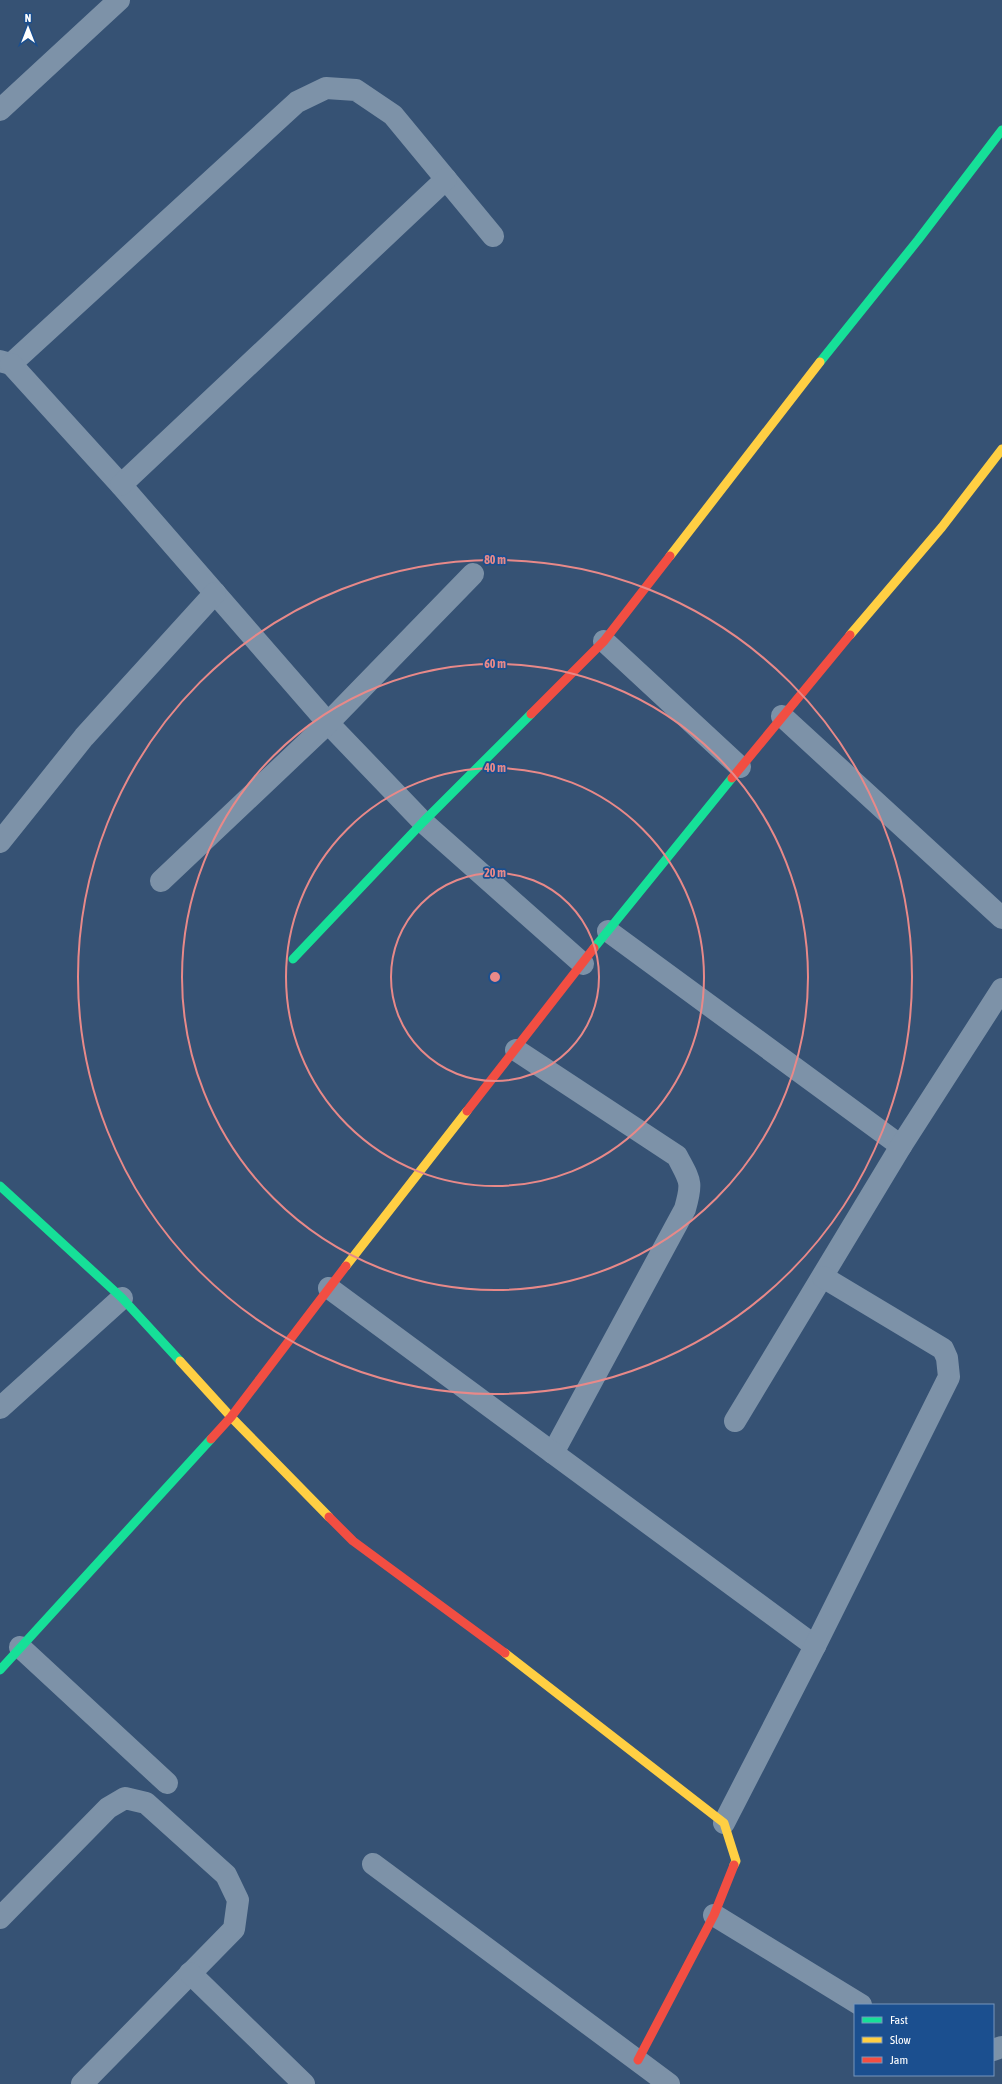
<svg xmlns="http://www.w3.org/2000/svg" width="1002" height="2084" viewBox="0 0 1002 2084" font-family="'Asap Condensed',sans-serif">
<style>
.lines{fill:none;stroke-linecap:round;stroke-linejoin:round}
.street{stroke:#7d92a8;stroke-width:22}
.fast{stroke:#16e098;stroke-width:9}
.slow{stroke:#ffcf43;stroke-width:9}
.jam{stroke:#f24e42;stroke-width:9}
.ring{fill:none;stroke:#e88989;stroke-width:2}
.centre{fill:#e88989;stroke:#1b4f8f;stroke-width:2}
.ring-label{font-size:12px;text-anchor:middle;font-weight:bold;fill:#e88989;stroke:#1b4f8f;stroke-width:3.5;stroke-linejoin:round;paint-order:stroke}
</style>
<rect width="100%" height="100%" fill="#365274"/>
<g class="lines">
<g class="street">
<polyline points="0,110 119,0"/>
<polyline points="0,361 11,364 297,102 326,88 356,90 393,115 493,236"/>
<polyline points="11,364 121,485 328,723 423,822 583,964"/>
<polyline points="121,485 446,179"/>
<polyline points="604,641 740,767"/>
<polyline points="782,716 1002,918"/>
<polyline points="0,842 84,737 215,593"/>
<polyline points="161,881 328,723 473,574"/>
<polyline points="608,931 901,1146"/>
<path d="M516,1050L677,1156C690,1181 693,1181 685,1209L553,1453"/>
<polyline points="329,1288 815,1646"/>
<polyline points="0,1408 122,1298"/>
<polyline points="735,1421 901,1146 1002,989"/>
<polyline points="20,1647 167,1783"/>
<polyline points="724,1823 815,1646 949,1377 947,1358 943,1349 823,1277"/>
<polyline points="373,1864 669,2084"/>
<polyline points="714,1915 861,2005"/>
<polyline points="0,1918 108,1808 125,1798 146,1803 226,1875 238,1900 234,1929 82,2084"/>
<polyline points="190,1973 304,2084"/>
<polyline points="993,2050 1002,2047"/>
</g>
<g class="fast">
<polyline points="820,362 918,240 1002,130"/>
<polyline points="594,948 732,778"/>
<polyline points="293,959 423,822 531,714"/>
<polyline points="0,1186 122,1298 180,1361"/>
<polyline points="0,1670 211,1439"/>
</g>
<g class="slow">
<polyline points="670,556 820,362"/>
<polyline points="850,635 942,527 1002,449"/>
<polyline points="346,1266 467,1111"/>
<polyline points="180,1361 231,1417 329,1517"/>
<polyline points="505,1653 724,1823 736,1861 734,1865"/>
</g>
<g class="jam">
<polyline points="531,714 604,641 670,556"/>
<polyline points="732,778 850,635"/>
<polyline points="467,1111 594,948"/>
<polyline points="211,1439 231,1417 346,1266"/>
<polyline points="329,1517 353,1541 505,1653"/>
<polyline points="638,2060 714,1915 734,1865"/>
</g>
</g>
<g class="ring">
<circle cx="495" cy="977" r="104"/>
<circle cx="495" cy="977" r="209"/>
<circle cx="495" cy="977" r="313"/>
<circle cx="495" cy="977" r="417"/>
</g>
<circle cx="495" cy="977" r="6" class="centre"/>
<g class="ring-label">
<text x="495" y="564">80 m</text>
<text x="495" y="668">60 m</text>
<text x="495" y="772">40 m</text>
<text x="495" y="877">20 m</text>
</g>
<rect x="854" y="2004" width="140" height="72" fill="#1b4f8f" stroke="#7695bc"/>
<rect x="862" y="2017" width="20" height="6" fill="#16e098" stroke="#7695bc"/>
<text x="890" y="2024" font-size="12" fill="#ffffff">Fast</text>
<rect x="862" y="2037" width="20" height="6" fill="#ffcf43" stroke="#7695bc"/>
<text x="890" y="2044" font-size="12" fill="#ffffff">Slow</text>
<rect x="862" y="2057" width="20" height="6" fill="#f24e42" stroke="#7695bc"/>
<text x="890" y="2064" font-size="12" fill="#ffffff">Jam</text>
<g transform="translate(28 28)" stroke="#1b4f8f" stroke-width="3" paint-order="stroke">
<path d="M0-3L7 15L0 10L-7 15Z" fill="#ffffff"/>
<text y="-6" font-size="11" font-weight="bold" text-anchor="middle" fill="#ffffff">N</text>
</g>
</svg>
